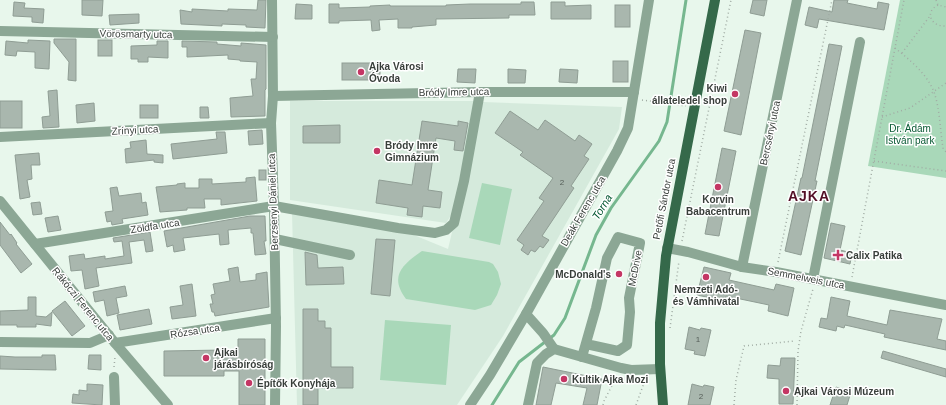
<svg xmlns="http://www.w3.org/2000/svg" width="946" height="405" viewBox="0 0 946 405" font-family="Helvetica,sans-serif">
<style>
.built{fill:#d5eadc}
.green{fill:#a9d8b9}
.lines{fill:none;stroke-linecap:round;stroke-linejoin:round}
.stream{stroke:#76b78f;stroke-width:3}
.building{fill:#a9b7ae;stroke:#8f9d94}
.path{stroke:#a1aca4;stroke-width:1.5;stroke-dasharray:1 3;stroke-linecap:butt}
.minor{stroke:#8ca795;stroke-width:10}
.major{stroke:#35694a;stroke-width:10}
.poi-dot{fill:#c43664;stroke:#fff;stroke-width:1.5}
.labels{text-anchor:middle;dominant-baseline:central;stroke-width:3;stroke-linejoin:round;paint-order:stroke}
.number-label{font-size:8px;fill:#545c57}
.street-label{font-size:10px;fill:#383e3a;stroke:#fff}
.poi-label{font-size:10px;font-weight:bold;fill:#383e3a;stroke:#fff;text-anchor:start}
.park-label{font-size:10px;fill:#085933;stroke:#fff}
.water-label{font-size:11px;font-style:italic;fill:#025630;stroke:#fff}
.district-label{font-size:14px;font-weight:bold;letter-spacing:1px;fill:#530f26;stroke:#fff}
</style>
<rect width="100%" height="100%" fill="#e8f7ec"/>
<g class="built">
<polygon points="290,101 474,101 454,211 446,223 290,200"/>
<polygon points="483,102 622,107 619,129 503,336 457,405 297,405 292,212 409,233 448,249"/>
</g>
<g class="green">
<polygon points="900,0 946,0 946,178 868,166"/>
<polygon points="482,183 512,189 500,245 469,238"/>
<path d="M422,251L489,262L493,264L498,272L501,284L497,295L491,305L475,310L406,299C389,276 402,265 422,251Z"/>
<polygon points="385,320 451,325 446,385 380,380"/>
</g>
<g class="lines">
<polyline class="stream" points="492,405 519,362 554,335 565,318 596,235 611,208 659,141 667,122 686,0"/>
</g>
<g class="building">
<polygon points="82,0 103,0 102,16 82,15"/>
<polygon points="258,0 266,0 265,28 246,27 246,25 222,24 222,26 181,24 180,10 192,12 192,9 228,11 228,9 257,10"/>
<polygon points="753,0 767,0 764,16 750,13"/>
<polygon points="834,0 848,0 847,3 877,9 878,2 889,4 884,30 819,19 817,28 805,25 809,7 832,12"/>
<polygon points="14,2 25,3 24,8 44,9 43,23 32,22 32,17 13,16"/>
<polygon points="521,2 534,2 535,15 509,15 509,18 436,19 436,25 412,27 412,28 398,28 398,19 379,20 380,30 372,31 371,20 339,21 339,23 329,23 329,4 339,4 339,8 370,7 370,6 390,5 390,6 446,6 446,5 470,4 521,4"/>
<polygon points="551,2 565,2 565,6 591,5 591,19 551,19"/>
<polygon points="296,4 312,5 312,19 295,19"/>
<rect x="615" y="5" width="15" height="22"/>
<polygon points="139,14 139,23 110,25 109,15"/>
<polygon points="745,30 761,33 741,135 724,131"/>
<polygon points="54,39 76,39 76,81 68,80 69,62 54,43"/>
<polygon points="28,40 50,41 49,69 35,68 35,52 17,51 16,56 5,55 6,41 28,43"/>
<rect x="98" y="40" width="14" height="16"/>
<polygon points="157,41 168,41 168,58 148,57 148,62 138,62 138,59 131,59 131,46 157,45"/>
<polygon points="182,41 217,42 217,44 241,46 241,43 266,45 266,89 265,90 265,116 231,117 230,98 253,96 251,79 256,79 257,62 240,61 240,60 228,59 228,55 187,57 187,47 182,47"/>
<polygon points="829,44 842,46 815,181 817,181 801,255 785,251 801,178 802,178"/>
<rect x="613" y="61" width="15" height="21"/>
<rect x="342" y="63" width="38" height="17"/>
<polygon points="458,69 476,69 475,83 457,82"/>
<polygon points="508,69 526,70 525,83 508,83"/>
<polygon points="560,69 578,70 577,83 559,82"/>
<polygon points="57,90 59,127 43,128 42,117 50,116 48,91"/>
<rect x="0" y="101" width="22" height="27"/>
<polygon points="94,103 95,121 77,123 76,105"/>
<rect x="140" y="105" width="18" height="13"/>
<polygon points="200,107 208,107 209,118 200,118"/>
<polygon points="510,111 538,130 545,120 575,141 579,135 592,144 584,156 589,159 571,186 574,188 542,236 549,240 543,248 540,246 535,252 531,250 528,255 521,250 524,245 517,240 544,201 539,198 553,178 520,155 523,152 495,133"/>
<polygon points="422,121 458,126 458,121 468,123 463,151 454,150 455,141 436,138 428,190 442,192 440,208 423,206 422,217 407,215 408,208 376,203 379,180 412,185"/>
<polygon points="340,125 340,143 303,143 303,126"/>
<polygon points="262,130 263,144 249,145 248,131"/>
<polygon points="216,132 225,132 227,153 173,159 171,144 217,139"/>
<polygon points="146,140 147,154 163,155 163,163 154,162 154,160 126,163 125,149 131,148 130,142"/>
<polygon points="722,148 736,151 719,236 705,234"/>
<polygon points="39,153 40,165 31,165 32,179 27,180 30,197 20,199 15,155"/>
<rect x="259" y="170" width="7" height="10"/>
<polygon points="255,177 257,201 221,205 221,199 204,199 205,208 187,208 187,210 160,212 156,187 177,185 177,184 185,183 185,188 199,188 199,179 212,179 212,184 246,182 246,178"/>
<polygon points="117,187 119,196 141,193 142,203 146,202 148,215 122,219 123,223 112,225 111,221 107,222 105,212 113,211 110,188"/>
<polygon points="40,202 42,214 33,215 31,203"/>
<polygon points="58,216 61,230 48,232 45,218"/>
<polygon points="250,216 265,216 266,241 264,241 266,254 255,255 253,233 251,233 251,228 228,230 229,244 220,245 219,234 183,238 185,250 174,252 173,245 167,247 164,231"/>
<polygon points="0,222 10,235 11,234 17,243 16,244 32,264 21,273 0,245"/>
<polygon points="831,223 845,226 840,250 852,253 850,264 824,258"/>
<polygon points="150,232 153,251 146,252 144,240 129,242 132,263 96,268 99,286 85,289 82,270 71,271 69,256 84,254 85,259 105,256 105,259 124,256 122,241 114,242 113,238"/>
<polygon points="376,239 395,240 390,296 371,294"/>
<polygon points="305,252 317,255 318,268 343,267 344,284 306,285"/>
<polygon points="238,267 240,282 256,280 256,274 267,272 269,307 215,316 214,312 212,312 210,304 213,304 211,295 215,294 213,284 230,281 228,269"/>
<polygon points="704,267 731,273 729,280 774,290 776,284 794,288 788,316 768,311 769,305 726,296 725,301 697,295"/>
<polygon points="192,284 196,316 172,319 170,307 183,305 180,286"/>
<polygon points="125,286 127,296 116,298 119,313 107,316 104,300 95,302 93,292"/>
<polygon points="28,297 36,297 36,316 46,317 52,312 51,326 36,324 36,327 17,327 17,325 0,325 0,311 28,310"/>
<polygon points="831,297 850,301 847,316 887,325 890,310 942,319 937,339 946,341 946,350 884,337 885,334 845,325 844,328 837,326 836,331 819,327 821,318 827,319"/>
<polygon points="65,301 85,326 72,336 52,311"/>
<polygon points="149,309 152,324 120,330 117,315"/>
<polygon points="303,309 318,309 318,321 325,321 325,328 331,328 331,367 353,367 353,388 318,388 318,405 303,405"/>
<polygon points="689,327 700,330 701,328 711,330 705,356 694,354 695,351 685,349"/>
<polygon points="238,339 265,339 265,405 239,405 239,371 224,371 224,376 164,376 164,351 224,350 224,353 238,353"/>
<polygon points="883,351 946,369 946,377 881,358"/>
<polygon points="42,355 55,355 56,370 0,369 0,356 15,357 42,357"/>
<polygon points="89,355 101,355 101,370 88,369"/>
<polygon points="781,358 795,358 793,404 779,404 779,379 767,378 768,365 780,366"/>
<polygon points="543,367 602,379 597,405 583,405 587,388 556,383 551,405 536,405"/>
<polygon points="87,384 103,385 102,405 72,403 73,394 79,395 79,390 87,391"/>
<polygon points="692,384 703,387 704,385 714,387 710,405 688,405"/>
<polygon points="836,387 851,392 847,405 830,405"/>
</g>
<g class="lines">
<g class="path">
<polyline points="936,0 938,5 946,7"/>
<path d="M938,5C924,12 931,27 946,26"/>
<path d="M895,48C910,60 927,74 934,92C940,109 940,130 943,148L946,152"/>
<polyline points="902,53 930,16"/>
<polyline points="642,100 686,106"/>
<polyline points="882,117 910,108 946,83"/>
<polyline points="874,161 946,171"/>
<polyline points="682,241 731,0"/>
<polyline points="778,262 832,0"/>
<polyline points="852,277 904,0"/>
<polyline points="670,328 679,261"/>
<polyline points="114,367 115,357"/>
<polyline points="603,405 604,401 617,376"/>
<polyline points="636,405 644,383 647,379"/>
<polyline points="734,405 736,380 744,346 795,341"/>
<polyline points="797,405 798,351 801,331 813,289"/>
</g>
<g class="minor">
<polyline points="272,0 273,96 271,123 274,206 276,326 275,405"/>
<polyline points="0,31 273,37"/>
<polyline points="273,96 480,92 634,92"/>
<polyline points="0,137 271,123"/>
<polyline points="0,201 115,343 168,405"/>
<polyline points="275,239 350,255"/>
<polyline points="35,244 274,206 398,228 435,233 446,230 454,223 464,181 480,92"/>
<polyline points="667,248 688,252 742,267 776,272 946,305"/>
<polyline points="742,267 797,0"/>
<polyline points="813,279 860,42"/>
<polyline points="526,314 543,333 554,349"/>
<polyline points="0,342 90,343 109,335"/>
<polyline points="115,343 276,318"/>
<polyline points="582,357 596,308 607,258 618,237 640,243 629,298 630,312 627,345 618,351 586,344"/>
<polyline points="114,377 115,405"/>
<polyline points="470,405 490,375 526,314 617,151 628,128 649,0"/>
<polyline points="528,405 537,363 546,354 554,349 621,368 631,370 660,369"/>
</g>
<polyline class="major" points="663,405 660,364 660,323 666,256 715,0"/>
</g>
<g class="poi-dot">
<circle cx="361" cy="72" r="4"/>
<circle cx="735" cy="94" r="4"/>
<circle cx="377" cy="151" r="4"/>
<circle cx="718" cy="187" r="4"/>
<path d="M836 249h4v4h4v4h-4v4h-4v-4h-4v-4h4z"/>
<circle cx="619" cy="274" r="4"/>
<circle cx="706" cy="277" r="4"/>
<circle cx="206" cy="358" r="4"/>
<circle cx="564" cy="379" r="4"/>
<circle cx="249" cy="383" r="4"/>
<circle cx="786" cy="391" r="4"/>
</g>
<g class="labels">
<g class="number-label">
<text x="562" y="182">2</text>
<text x="698" y="339">1</text>
<text x="701" y="396">2</text>
</g>
<g class="street-label">
<text transform="translate(136 34) rotate(1)">Vörösmarty utca</text>
<text transform="translate(454 92) rotate(-1)">Bródy Imre utca</text>
<text transform="translate(135 130) rotate(-3)">Zrínyi utca</text>
<text transform="translate(770 133) rotate(-78)">Bercsényi utca</text>
<text transform="translate(664 199) rotate(-79)">Petőfi Sándor utca</text>
<text transform="translate(273 202) rotate(-92)">Berzsenyi Dániel utca</text>
<text transform="translate(583 211) rotate(-60)">Deák Ferenc utca</text>
<text transform="translate(155 226) rotate(-9)">Zöldfa utca</text>
<text transform="translate(635 268) rotate(-79)">McDrive</text>
<text transform="translate(806 278) rotate(11)">Semmelweis utca</text>
<text transform="translate(83 304) rotate(51)">Rákóczi Ferenc utca</text>
<text transform="translate(195 331) rotate(-9)">Rózsa utca</text>
</g>
<g class="poi-label">
<text x="369" y="66">Ajka Városi<tspan x="369" dy="12">Óvoda</tspan></text>
<text x="727" y="88" text-anchor="end">Kiwi<tspan x="727" dy="12">állateledel shop</tspan></text>
<text x="385" y="145">Bródy Imre<tspan x="385" dy="12">Gimnázium</tspan></text>
<text x="718" y="199" text-anchor="middle">Korvin<tspan x="718" dy="12">Babacentrum</tspan></text>
<text x="846" y="255">Calix Patika</text>
<text x="611" y="274" text-anchor="end">McDonald's</text>
<text x="706" y="289" text-anchor="middle">Nemzeti Adó-<tspan x="706" dy="12">és Vámhivatal</tspan></text>
<text x="214" y="352">Ajkai<tspan x="214" dy="12">járásbíróság</tspan></text>
<text x="572" y="379">Kultik Ajka Mozi</text>
<text x="257" y="383">Építők Konyhája</text>
<text x="794" y="391">Ajkai Városi Múzeum</text>
</g>
<g class="park-label">
<text x="910" y="128">Dr. Ádám<tspan x="910" dy="12">István park</tspan></text>
</g>
<g class="water-label">
<text transform="translate(602 207) rotate(-58)">Torna</text>
</g>
<g class="district-label">
<text x="809" y="196">AJKA</text>
</g>
</g>
</svg>
